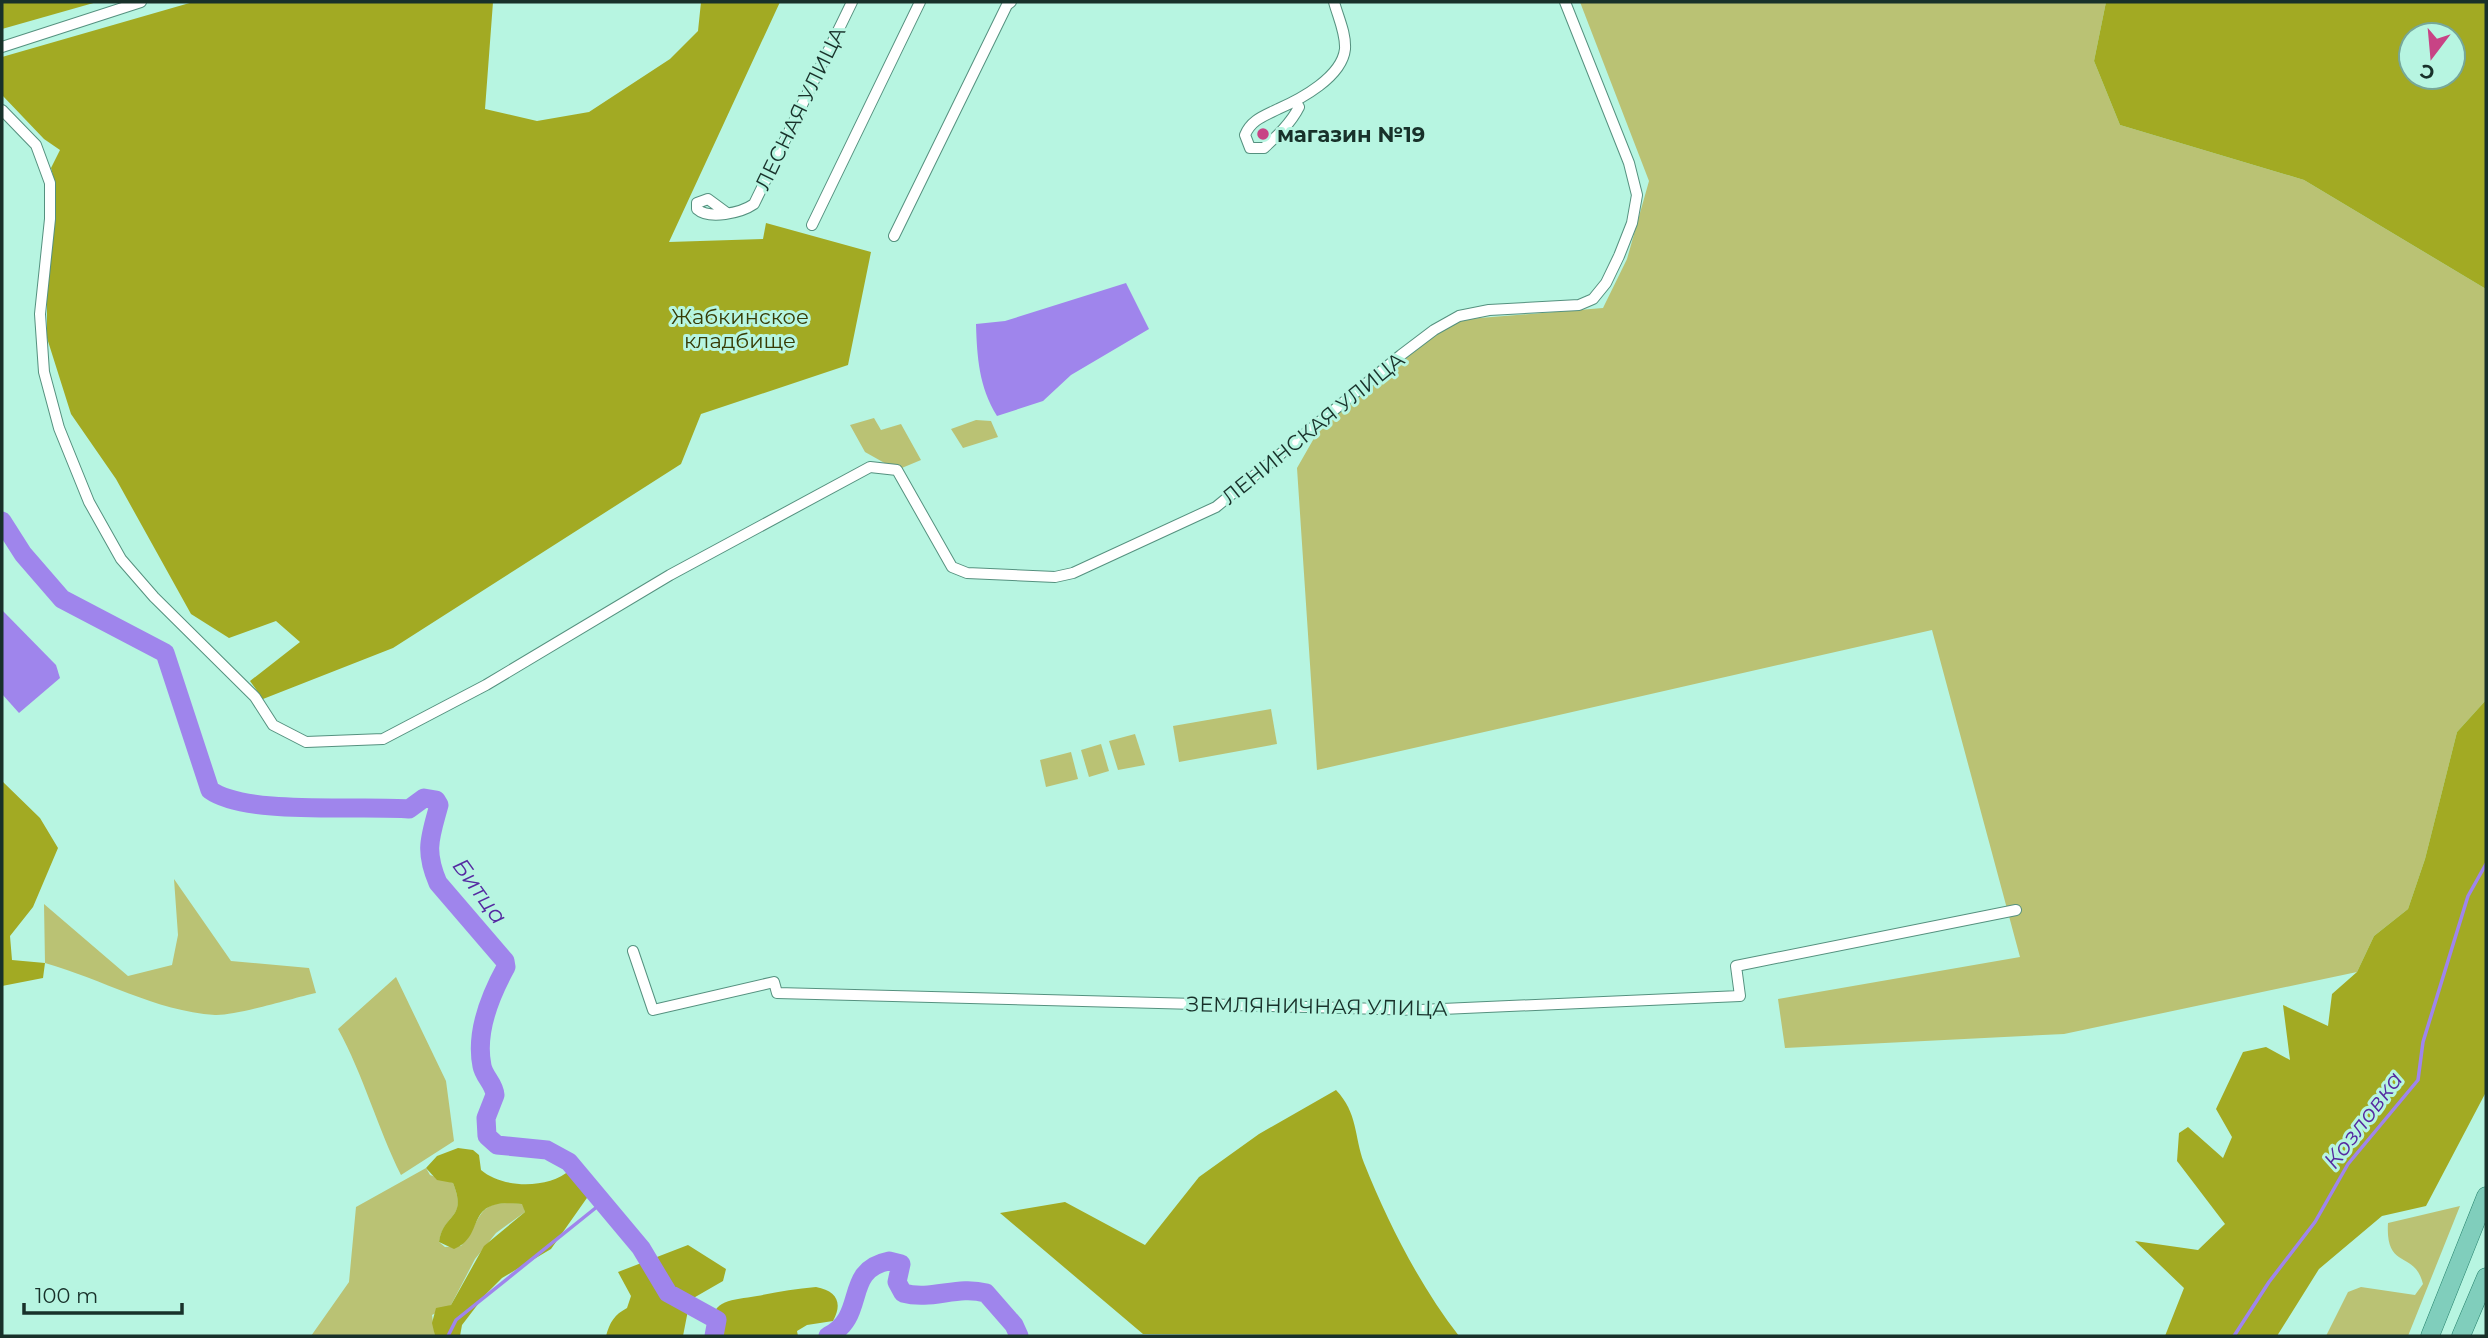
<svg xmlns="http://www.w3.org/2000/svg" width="2488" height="1338" viewBox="0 0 2488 1338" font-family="Montserrat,sans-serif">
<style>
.green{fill:#bac274}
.forest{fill:#a2aa23;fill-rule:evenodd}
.water{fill:#9f85ec}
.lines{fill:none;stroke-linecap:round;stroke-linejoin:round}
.stream{stroke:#9f85ec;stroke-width:3.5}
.river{stroke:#9f85ec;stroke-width:19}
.street-casing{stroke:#55917f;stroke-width:12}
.primary-casing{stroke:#25826c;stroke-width:19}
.street{stroke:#fff;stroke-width:10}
.primary{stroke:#80cebc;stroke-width:18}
.poi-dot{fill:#c84385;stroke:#b7f5e1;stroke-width:2.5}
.labels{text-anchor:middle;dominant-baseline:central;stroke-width:6;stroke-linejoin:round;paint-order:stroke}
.street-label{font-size:21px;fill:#18312a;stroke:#b7f5e1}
.poi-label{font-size:21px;font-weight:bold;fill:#18312a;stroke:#b7f5e1;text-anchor:start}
.park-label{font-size:21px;fill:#373b05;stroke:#b7f5e1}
.water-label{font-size:23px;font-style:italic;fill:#552aa1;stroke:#b7f5e1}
</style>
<rect width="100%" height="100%" fill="#b7f5e1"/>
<g class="green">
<polygon points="1580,2 2106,2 2094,61 2120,125 2304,180 2486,289 2486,700 2457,732 2425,859 2408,909 2374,936 2357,972 2064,1034 1785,1048 1778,999 2020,957 1932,630 1317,770 1297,468 1325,419 1455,320 1603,308 1627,259 1649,181"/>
<polygon points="874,418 881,430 901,424 921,460 897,470 865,452 850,425"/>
<polygon points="976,420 991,421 998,437 963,448 951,429"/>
<polygon points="1271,709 1277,744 1179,762 1173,726"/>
<polygon points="1135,734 1145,765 1118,770 1109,741"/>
<polygon points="1101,744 1109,771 1089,777 1081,750"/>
<polygon points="1071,752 1078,779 1046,787 1040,760"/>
<path d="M174,879L231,961L309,968L316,993C293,998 235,1016 215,1015C155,1011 102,979 45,963L44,904L128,976L172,965L178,935Z"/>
<path d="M396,977L446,1081L454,1141L401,1175C377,1127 364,1076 338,1029Z"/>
<path d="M426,1168L430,1175L453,1183C468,1220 444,1212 439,1242L445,1247L461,1246C485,1217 474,1198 523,1204L525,1212L496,1233L475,1259L451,1305L432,1315L435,1336H311L349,1282L356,1207Z"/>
<path d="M2460,1206L2408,1336H2326L2348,1292L2361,1287L2415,1295L2423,1284C2415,1250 2385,1271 2388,1223Z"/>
</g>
<g class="forest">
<polygon points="2,2 97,2 2,29"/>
<polygon points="193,2 493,2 485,109 537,121 589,112 670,59 698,31 701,2 780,2 669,242 763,239 766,223 871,252 848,365 701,414 681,464 393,648 263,699 250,681 300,642 276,621 229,638 191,614 116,479 71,414 47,338 47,282 55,183 51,168 60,150 44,139 2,95 2,57"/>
<path d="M2106,2H2486V289L2304,180L2120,125L2094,61ZM2453,35V77H2411V35Z"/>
<polygon points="2486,700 2486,1092 2426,1206 2382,1216 2319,1269 2277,1336 2165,1336 2184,1288 2135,1241 2198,1250 2225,1224 2177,1161 2179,1133 2188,1127 2223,1158 2232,1137 2216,1109 2243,1052 2266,1047 2290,1060 2283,1005 2328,1026 2332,994 2357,972 2374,936 2408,909 2425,859 2457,732"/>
<polygon points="2,781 40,818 58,848 33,907 10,936 12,960 45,963 43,978 2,986"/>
<path d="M1336,1090C1358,1113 1354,1136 1364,1163C1388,1223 1420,1286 1459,1336L1143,1334L1000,1213L1065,1202L1145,1245L1199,1177L1259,1134Z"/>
<path d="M458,1148L473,1150L479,1155L481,1170C503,1189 549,1189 570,1170L589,1195L551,1249L502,1278L485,1295L462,1325L460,1336H435L432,1323L436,1308L451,1305L484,1246L525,1212L522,1204C461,1197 488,1235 454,1249L439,1242C443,1213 468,1220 453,1183L437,1180L426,1168L437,1156Z"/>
<path d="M688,1245L726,1269L723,1281L690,1300L683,1336H606C610,1322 614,1315 627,1308L631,1296L618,1272Z"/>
<path d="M816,1287C837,1291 843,1303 833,1321L807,1325L797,1331L798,1336L712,1335C708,1298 730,1301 757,1296C777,1292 795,1289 816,1287Z"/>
</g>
<g class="water">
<path d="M1126,283L1149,329L1071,375L1043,401L997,416C979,387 977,357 976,324L1005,321Z"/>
<polygon points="2,610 56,665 60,678 19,713 2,694"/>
</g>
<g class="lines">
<g class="stream">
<polyline points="448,1336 456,1320 603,1202"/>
<polyline points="2234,1336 2269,1282 2315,1222 2348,1164 2418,1080 2423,1042 2468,896 2486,864"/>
</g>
<g class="river">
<path d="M2,521L23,554L62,599L165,653L210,790C246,816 360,805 409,809L424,798L436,800L439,805C430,838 424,850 438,883L505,961L506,967C490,996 475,1032 482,1066C484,1077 494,1083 495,1095L486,1118L487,1136L497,1145L547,1150L569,1162L641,1248L668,1293L717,1320L714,1336"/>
<path d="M828,1336C868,1316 842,1270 889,1261L901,1264L897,1282L903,1293C932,1301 957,1285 986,1293L1014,1325L1019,1336"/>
</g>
<defs>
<g id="street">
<polyline points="2,47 141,2"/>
<path d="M1296,102L1299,107C1291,123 1277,136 1264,148H1250L1245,135C1251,120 1264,116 1278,109C1301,99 1342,77 1345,49C1346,33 1338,17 1334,2"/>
<polyline points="2,110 36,145 50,183 50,219 40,314 44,372 59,428 89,502 121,559 154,597 255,697 273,725 306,742 383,739 486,685 670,575 870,467 897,470 952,567 967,573 1055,577 1073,573 1216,507 1401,355 1434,330 1459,316 1489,310 1579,305 1593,299 1606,283 1619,256 1632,223 1637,195 1629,163 1565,2"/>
<path d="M727,213L708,199L697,203V209C709,220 741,213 754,204L852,2"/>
<polyline points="812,225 920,2"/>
<polyline points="894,236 1007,5 1011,2"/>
<polyline points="633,951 653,1010 774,982 777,993 1420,1010 1740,996 1736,966 2016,910"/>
</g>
<g id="primary">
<polyline points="2430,1336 2486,1196"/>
<polyline points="2461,1336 2486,1277"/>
</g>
</defs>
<use href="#street" class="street-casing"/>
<use href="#primary" class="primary-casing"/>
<use href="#street" class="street"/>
<use href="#primary" class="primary"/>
</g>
<circle class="poi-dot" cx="1263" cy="134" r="7"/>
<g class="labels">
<g class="street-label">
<text transform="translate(800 108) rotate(-64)">ЛЕСНАЯ УЛИЦА</text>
<text transform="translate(1313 428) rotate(-39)">ЛЕНИНСКАЯ УЛИЦА</text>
<text transform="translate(1317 1006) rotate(1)">ЗЕМЛЯНИЧНАЯ УЛИЦА</text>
</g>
<g class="poi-label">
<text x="1277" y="134">магазин №19</text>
</g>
<g class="park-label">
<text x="740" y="316">Жабкинское<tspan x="740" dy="24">кладбище</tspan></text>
</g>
<g class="water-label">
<text transform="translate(480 891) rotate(54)">Битца</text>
<text transform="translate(2363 1120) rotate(-53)">Козловка</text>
</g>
</g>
<rect width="2488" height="1338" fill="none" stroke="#18312a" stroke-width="7"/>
<g transform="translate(2432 56) rotate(196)"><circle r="33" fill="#b7f5e1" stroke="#77a798" stroke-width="2"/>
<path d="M0-5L12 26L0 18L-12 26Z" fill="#c84385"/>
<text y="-10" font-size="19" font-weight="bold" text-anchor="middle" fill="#18312a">С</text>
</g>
<path d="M24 1303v10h158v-10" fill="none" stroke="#18312a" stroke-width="3.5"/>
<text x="35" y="1303" font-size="21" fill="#18312a" stroke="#b7f5e1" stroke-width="5" paint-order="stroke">100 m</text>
</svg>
